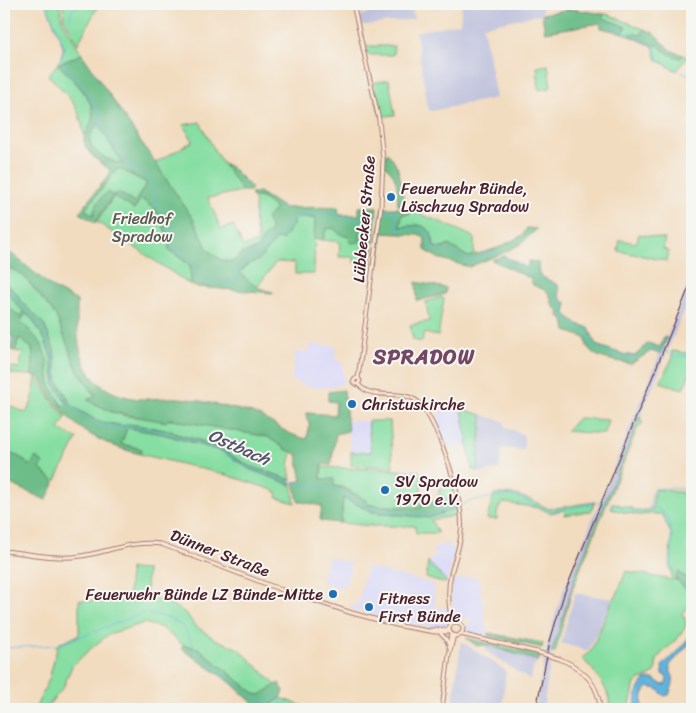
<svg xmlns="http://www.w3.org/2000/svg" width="696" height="713" viewBox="0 0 696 713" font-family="Sriracha,sans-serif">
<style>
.built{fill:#d8d7f8}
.industrial{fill:#bfc2dd}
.green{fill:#86dea2;stroke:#687e66}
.forest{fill:#6cbd88;stroke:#5b6e5a;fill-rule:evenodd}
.water{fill:#61b4dc;stroke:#566a84}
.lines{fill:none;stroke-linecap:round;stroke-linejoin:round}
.stream{stroke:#61b4dc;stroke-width:1}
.secondary-casing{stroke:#9e7e75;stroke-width:5}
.secondary{stroke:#fde4d1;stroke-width:3}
.rail{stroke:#4a1f2b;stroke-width:1}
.secondary-bridge-casing{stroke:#9e7e75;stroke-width:5;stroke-linecap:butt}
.secondary-bridge{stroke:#fde4d1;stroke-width:3}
.poi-dot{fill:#1f6fb2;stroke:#f6f6f2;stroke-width:2}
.labels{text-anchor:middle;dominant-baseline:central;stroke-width:4;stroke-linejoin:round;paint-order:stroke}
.poi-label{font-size:16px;fill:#4a1f2b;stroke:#f6f6f2;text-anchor:start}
.park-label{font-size:16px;fill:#5c584f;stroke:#f6f6f2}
.street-label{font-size:16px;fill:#4a1f2b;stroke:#f6f6f2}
.water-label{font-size:18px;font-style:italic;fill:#525369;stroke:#f6f6f2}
.district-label{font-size:21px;font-weight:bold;letter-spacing:1px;fill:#744763;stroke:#f6f6f2}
</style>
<rect width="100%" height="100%" fill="#f6f6f2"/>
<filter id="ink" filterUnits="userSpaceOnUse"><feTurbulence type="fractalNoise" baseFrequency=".02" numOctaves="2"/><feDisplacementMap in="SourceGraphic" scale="10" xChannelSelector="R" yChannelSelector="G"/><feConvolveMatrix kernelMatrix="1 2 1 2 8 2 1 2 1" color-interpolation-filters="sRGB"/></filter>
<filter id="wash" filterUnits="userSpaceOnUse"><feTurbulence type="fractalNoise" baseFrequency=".0096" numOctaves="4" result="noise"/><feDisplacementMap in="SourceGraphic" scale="20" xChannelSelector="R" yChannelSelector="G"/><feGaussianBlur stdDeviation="1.12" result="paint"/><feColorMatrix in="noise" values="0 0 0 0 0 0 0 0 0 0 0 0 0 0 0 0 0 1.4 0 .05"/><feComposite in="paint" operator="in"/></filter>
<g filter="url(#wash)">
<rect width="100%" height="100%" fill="#f2dcbf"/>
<g class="built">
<polygon points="310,344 336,346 335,360 342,361 344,383 330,387 308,387 292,380 295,352 309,352"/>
<polygon points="442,403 462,409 468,445 445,449 435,425"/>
<polygon points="347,421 368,421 371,452 351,452"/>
<polygon points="447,543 450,547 456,549 447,582 428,562 435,556 432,549"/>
<polygon points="328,557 351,563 345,587 341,587 322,583"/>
<polygon points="367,567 433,584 436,608 448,608 447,627 444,628 400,623 350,609 352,607 358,604"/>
<polygon points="473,576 478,578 488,636 469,633 466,631 467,625 471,621 470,617 461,620 455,616 451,594 453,580"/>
</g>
<g class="industrial">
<polygon points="376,4 411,4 414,19 360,26 358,16 376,11"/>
<polygon points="462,4 542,4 542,14 483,26 496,98 431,111 428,108 416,32 460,23"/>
<polygon points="692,275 692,291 576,574 552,652 543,709 535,709 547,645 554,619 564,589"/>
<polygon points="4,330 14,338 6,364 4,363"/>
<polygon points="482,415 505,422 505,427 524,435 524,450 502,448 499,469 478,473"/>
<polygon points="575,593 613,599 588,651 561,643"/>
<polygon points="461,641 506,671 502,709 477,708 476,709 452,709"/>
<polygon points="486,645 538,661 534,667 530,680 487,652 485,649"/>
</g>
<g class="green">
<path d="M46,4H60L62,20L82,54L58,64C71,78 98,101 93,123C92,127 87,132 84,136C80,105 69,97 48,75C56,66 63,59 63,46Z"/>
<polygon points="63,4 99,4 78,44 64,19"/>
<polygon points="604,14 607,14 644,29 641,36 632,33 630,36 623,33 626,27 602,18"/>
<polygon points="658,45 664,51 681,58 683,55 687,57 677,71 657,60 653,46"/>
<polygon points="365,46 394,46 393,55 367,55"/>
<polygon points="548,65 551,86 550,88 539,90 537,67"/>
<path d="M389,80L395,115C391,115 385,117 382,115C377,112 374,89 373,83Z"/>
<path d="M200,122L216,153L242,191L208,198L221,229L233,225L243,246L256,243L258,240C258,234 256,230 255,224C253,213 258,207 252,196L263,198L276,209L271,230L263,238L257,249L243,253L232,262L221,260L208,250L193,219L155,163L193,141L183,125Z"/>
<path d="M98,123L123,164C110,162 89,152 89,137Z"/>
<polygon points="118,168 147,183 134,203 120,193 112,195 97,203 93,215 85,209"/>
<polygon points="114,196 134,209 141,199 155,209 168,236 169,250 190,265 191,285 97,222"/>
<polygon points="412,211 443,223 474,237 474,255 468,257 449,245 443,248 434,247 433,238 418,225 400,227 402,214 410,214"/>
<polygon points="294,218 315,218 314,274 295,274 295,263 276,262 257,287 249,283 240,272 249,264 259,260"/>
<polygon points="361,223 373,223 369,263 354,263 354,257 339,257 340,242 323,240 326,229 333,228 342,235 349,237"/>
<polygon points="639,234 665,239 663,249 669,251 667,261 618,251 620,240 636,243"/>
<path d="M4,265L24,276L56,316L77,369L96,397L88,399L112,412L126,416L193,422L268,437L287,450L293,452C288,461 289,470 291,480L247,465L213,444L176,434L171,431L129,424L123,426L97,421L73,407L57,380L54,350L44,324L23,303L16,293L4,282Z"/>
<polygon points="4,290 23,311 22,316 20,317 5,309 4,320"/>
<polygon points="441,297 444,299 438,336 424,333 422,342 413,340 410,325 429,321 426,302"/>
<polygon points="25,313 33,320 45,340 51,356 55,385 68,405 62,406 50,385 48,368 20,321"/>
<polygon points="19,338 32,348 33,360 32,375 11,374 11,367 19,368 23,353 15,351"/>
<polygon points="672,351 692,354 692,369 683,389 660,382 672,359"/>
<polygon points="36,377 57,408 66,417 59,429 77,439 55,482 40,469 36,457 31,466 9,453 4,455 4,403 26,413 32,402"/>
<polygon points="462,409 482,415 478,470 472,470"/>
<polygon points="640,416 641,421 643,423 637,429 581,567 572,590 555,652 552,652 576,574"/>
<polygon points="578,418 608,420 604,434 566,431"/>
<polygon points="368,421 390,421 393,468 351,465 351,452 371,452"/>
<polygon points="127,428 163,434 221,451 249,469 292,485 295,503 277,498 278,494 273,490 227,475 140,454 142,449 121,444"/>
<polygon points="322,467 419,471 419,476 421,476 421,508 368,505 367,501 343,487 334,486 321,479"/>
<polygon points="454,485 455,497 439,500 439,488"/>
<path d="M655,489L692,494V583L682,574L676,578L692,596V601L682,614C696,630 665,647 658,658C655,663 657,668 655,673L635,683L629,709H613L610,707C609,687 595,672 582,658L591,651L614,597H616L626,571L672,580V574L669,565L672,536L662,514L637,515L611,509L612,503L632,508L633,511H649L652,510Z"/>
<path d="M501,494L516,495L533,501L549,509L595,502L591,511L564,515L565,510L550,513L540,508L504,503C498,505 496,514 497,519H487L494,495Z"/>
<polygon points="343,498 373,512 394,515 457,508 458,515 431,520 438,533 416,533 415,526 372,526 341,523"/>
<polygon points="428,562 447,582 444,583 426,578"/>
<polygon points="130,569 147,570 146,595 172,605 187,614 194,625 215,639 239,649 277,686 260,696 255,694 198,648 183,645 162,628 144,623 109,634 89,650 72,666 63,688 45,709 35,709 49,679 58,644 79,635 79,600 108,602 113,600 128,601"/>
<polygon points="281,698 310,709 273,709 271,705"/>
</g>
<g class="forest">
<polygon points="572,9 604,14 603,18 626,27 623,33 601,28 601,23 545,32 542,14"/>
<path d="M644,29L654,33L670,50L683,55L681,58C671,56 665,52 658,45L653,46L630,36L632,33L641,35Z"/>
<path d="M82,54L193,219L208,250L221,260L232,262L243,253L257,249L263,238L271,230L266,218L276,209L263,198L252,196L251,193L259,192L284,208L338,207L339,215H359V207H377L372,263H369L373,223H361L360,242L351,243L349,237L342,235L333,228L326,229L323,240L314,239L315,218H295L293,225L282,240L277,239L259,260L249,264L240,272C250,284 258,289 273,292V293L197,287L184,281L191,284L190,265L169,250L168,236L155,209L141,199L134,209L113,196L95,223L80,213L84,206L108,176L110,170C101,163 79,149 85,135C90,124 94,122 92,110C90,93 69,76 58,64ZM97,124H98L123,164C110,162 89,152 89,137ZM118,168L147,183L134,203L120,193L112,195L107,192L97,203L93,215L85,210Z"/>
<path d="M386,153C401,160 402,191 404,206L398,205C397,189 399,176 385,166Z"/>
<polygon points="223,163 231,167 252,188 250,191 242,191"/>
<polygon points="382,208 398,208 412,211 410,214 402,214 400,227 418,225 423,226 431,232 434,247 443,248 449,245 468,257 498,248 523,235 527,228 537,229 519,245 501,254 469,267 438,258 425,250 425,238 418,235 382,233 379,264 377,263"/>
<path d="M4,254H12L53,288L77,301C76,346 79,388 132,398C147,401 163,397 178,398C199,399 224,407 245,411C268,416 283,435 307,439L310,422L307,421V413L335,415L336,402L328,401V392L344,390L348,431L336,434L331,465L322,464L321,479H334V486C347,488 356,495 367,501L368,505L421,508V503L455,497L457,508L429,518L373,512L343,498L341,523L321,521L320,519L322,506L298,501L294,482L302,481L297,454L287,450L268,437L169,419L166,422L112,412L87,400L96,396L77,369L56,316L24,276L4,265Z"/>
<path d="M504,256L527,268L529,261L538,262L539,275L558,285C560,294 557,299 567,303L565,314L578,324L589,328L596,345L623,354L635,356L648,343L660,347L664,337L667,338L660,354L651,351L631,364C619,361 597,360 589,349C586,346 586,342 586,338L566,331L564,320L559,316V311L552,305C550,290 546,291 533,285L530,278L492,260Z"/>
<path d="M4,282L16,293L23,303L44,324L54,350L57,380L73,407L98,421L123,426L129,424L171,431L176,434L213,444L247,465L291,480L292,485L249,469L221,451L163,434L127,428L121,444L142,449L140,454C110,446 85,436 63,412C53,402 46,388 39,377L32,375L33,360L32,348L19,338L15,351L10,350L14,338L4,330L5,309L7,306L20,317L22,316L23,311L4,290ZM26,313L33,320L45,340L51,356L55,385L68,405L62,406L50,385L47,359L41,343L21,321Z"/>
<polygon points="416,282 446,288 445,294 417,301"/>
<polygon points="9,453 20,457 30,466 36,457 43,463 40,469 55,482 46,500 4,481 4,455"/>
<polygon points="679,572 692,583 692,596 676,579 674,581"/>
<polygon points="488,633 543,643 542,648 488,636"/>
<polygon points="466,638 519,650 541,657 538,661 486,645 477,646"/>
<polygon points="183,645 198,648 255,694 260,695 279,683 284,691 281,698 271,705 273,709 256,709 256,706 230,682 182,649"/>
</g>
<path class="water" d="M692,610V641L670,665C669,670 672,673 673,677C674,683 671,690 669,695L664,696L657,689L648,687L643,694L642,709H636C634,698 637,687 646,679H653L663,685L666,684L667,677L663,675L662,666C670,657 681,650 687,640C691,633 688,626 691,621L689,614Z"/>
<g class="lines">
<g class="stream">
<path d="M46,4L65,49L62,58L66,69L93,101L100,115V126L124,160L132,168L140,170L151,182L152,190L165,222L173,234L171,246L173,250L192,261C193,265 194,273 196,276C200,282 229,284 234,281C239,277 240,272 240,267L283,232L293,217L335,214L342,218L359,219L374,216"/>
<polyline points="69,20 72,10 82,4"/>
<path d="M605,24C616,23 619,29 628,33C636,37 645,41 654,45L658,59L677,70"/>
<polyline points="681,72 692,76"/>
<path d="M384,214L396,211L398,230C410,229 417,226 429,233L430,247L473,262C480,256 493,250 501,252"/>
<path d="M502,258L523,266L538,278L554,286L557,298L564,304L563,317L571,322V325L587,331L591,345C606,352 619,359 637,358"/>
<path d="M4,287L11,290V293L17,296L18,301L28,311V313L44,331L48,339L46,341C52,349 52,359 58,367C57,371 55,375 55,379C56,398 87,420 103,427L109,425L111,427L149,429L215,447L245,466L290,482L329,488L345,494L351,499L368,508L430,516L463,505L470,501L500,496H515L549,512L593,504"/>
<polyline points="648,348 662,350"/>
<polyline points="666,352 669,353"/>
<polyline points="672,354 675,357 680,355 684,357 692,356"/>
<polyline points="691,492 692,492"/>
<polyline points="597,503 600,502"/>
<polyline points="604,503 607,505"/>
<path d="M611,505C624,504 638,515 650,508C682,510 666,553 674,572"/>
<path d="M650,507L653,489C666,488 676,487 688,491"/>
<polyline points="677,575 692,588"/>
<polyline points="147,613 170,618 184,628 199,655 248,694 263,701 276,697 280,702 294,709"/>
<polyline points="4,648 58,645 144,613"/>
<polyline points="479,708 501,707 508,709"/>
<polyline points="469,709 476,708"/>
</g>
</g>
</g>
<g filter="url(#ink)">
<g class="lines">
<defs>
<g id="secondary">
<polyline points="353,4 379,120 383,160 381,206 358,378 360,381 358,384"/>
<polyline points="358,378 355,379 353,382 355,384 358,384"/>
<path d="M358,384C373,403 406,386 421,405C440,429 465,503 461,533C460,547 454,560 451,574C447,589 449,608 452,623"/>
<path d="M4,551C28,553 56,560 81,556C109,552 131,540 161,544L282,590L352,613L400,626L435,632H450"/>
<circle cx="456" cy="629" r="7"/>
<polyline points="431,630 449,630"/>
<polyline points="441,634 446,639 449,645"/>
<polyline points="460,634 537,652"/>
<polyline points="449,648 451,634"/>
<path d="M560,659C582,668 599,684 600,709"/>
<polyline points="442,709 449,655 454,635"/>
</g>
</defs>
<use href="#secondary" class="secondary-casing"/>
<use href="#secondary" class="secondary"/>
<polyline class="rail" points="536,709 550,641 564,594 692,280"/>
<defs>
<polyline id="secondary-bridge" points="537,652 560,659"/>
</defs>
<use href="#secondary-bridge" class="secondary-bridge-casing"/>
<use href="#secondary-bridge" class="secondary-bridge"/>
</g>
</g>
<g class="poi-dot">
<circle cx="391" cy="197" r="5"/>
<circle cx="352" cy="404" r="5"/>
<circle cx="385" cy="490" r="5"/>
<circle cx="333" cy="594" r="5"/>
<circle cx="369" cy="607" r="5"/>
</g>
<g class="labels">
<g class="poi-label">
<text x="401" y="188">Feuerwehr Bünde,<tspan x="401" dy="18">Löschzug Spradow</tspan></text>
<text x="362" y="404">Christuskirche</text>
<text x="395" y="481">SV Spradow<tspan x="395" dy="18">1970 e.V.</tspan></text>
<text x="323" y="594" text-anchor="end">Feuerwehr Bünde LZ Bünde-Mitte</text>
<text x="379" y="598">Fitness<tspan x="379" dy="18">First Bünde</tspan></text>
</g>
<g class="park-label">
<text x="142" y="218">Friedhof<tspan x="142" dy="18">Spradow</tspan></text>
</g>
<g class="street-label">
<text transform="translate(364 219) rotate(-85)">Lübbecker Straße</text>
<text transform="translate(220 553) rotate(21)">Dünner Straße</text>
</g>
<g class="water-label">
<text transform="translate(239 447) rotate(24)">Ostbach</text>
</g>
<g class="district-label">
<text x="424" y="357">SPRADOW</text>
</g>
</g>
<rect width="696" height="713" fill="none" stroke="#f6f6f2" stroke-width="20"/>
</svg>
